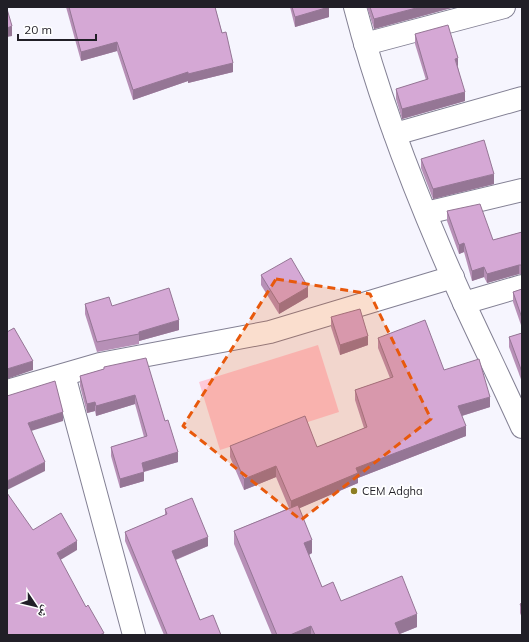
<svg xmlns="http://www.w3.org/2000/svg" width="529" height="642" viewBox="0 0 529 642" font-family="Mulish,'Noto Naskh Arabic',sans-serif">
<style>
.pitch{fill:#fec9d8}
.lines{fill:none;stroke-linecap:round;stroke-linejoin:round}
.minor-casing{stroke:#838094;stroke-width:24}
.minor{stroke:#fff;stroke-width:22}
.wall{fill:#b790b7}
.shaded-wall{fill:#957695}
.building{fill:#d5a8d5;stroke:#957695}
.marked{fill:#e8590c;fill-opacity:0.2;stroke:#e8590c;stroke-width:3;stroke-dasharray:8 5;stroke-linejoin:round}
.poi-dot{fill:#8d7e24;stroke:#fff;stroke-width:1.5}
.labels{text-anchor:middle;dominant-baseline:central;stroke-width:3.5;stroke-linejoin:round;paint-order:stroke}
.poi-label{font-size:11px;fill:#211f27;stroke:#fff;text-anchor:start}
</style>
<rect width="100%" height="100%" fill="#f6f5fe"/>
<polygon class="pitch" points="318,345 339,412 220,450 199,382"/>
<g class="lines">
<defs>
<g id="minor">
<path d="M355,7C381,108 421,208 464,303C483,344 503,385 522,427"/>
<polyline points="365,44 504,7"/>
<polyline points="395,134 522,98"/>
<polyline points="426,213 522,190"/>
<polyline points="464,303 522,286"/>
<polyline points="64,375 134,635"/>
<polyline points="7,391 100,364 270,332 453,277"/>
</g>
</defs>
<use href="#minor" class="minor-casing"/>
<use href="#minor" class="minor"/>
</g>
<g class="wall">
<polygon points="66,7 215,7 233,72 188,83 188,81 133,100 117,51 81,61"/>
<polygon points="290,7 329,7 329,17 295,27"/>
<polygon points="367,7 455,7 374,29"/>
<polygon points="415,34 458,67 465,101 402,119 396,99 396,89 426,80 415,44"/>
<polygon points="421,159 494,184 433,199 421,168"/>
<polygon points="447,211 493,240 522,232 522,274 519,274 487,283 484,277 472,281 464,252 459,254 447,221"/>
<polygon points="261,275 308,297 279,314 261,285"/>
<polygon points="522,289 522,328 513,302 513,292"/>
<polygon points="85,304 112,306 179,330 139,341 139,344 97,352 85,314"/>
<polygon points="331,317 368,345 340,355 331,327"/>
<polygon points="522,333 522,382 509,347 509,337"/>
<polygon points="378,338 444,370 490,407 462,416 466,436 358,478 358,483 299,508 312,553 309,555 322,587 341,601 417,627 400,634 400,635 272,635 234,544 234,531 289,508 276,477 244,490 230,457 230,446 317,447 364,428 355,400 355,390 390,378 378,348"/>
<polygon points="104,367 165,421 178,462 144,472 144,481 120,488 111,456 111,447 144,437 135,404 96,416 95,411 87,413 80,386 80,376 104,369"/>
<polygon points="165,509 208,546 176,560 200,620 164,635 125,541 125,532 165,515"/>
<polygon points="522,603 522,618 520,613 520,604"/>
</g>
<g class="shaded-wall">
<polygon points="329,7 329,17 295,27 295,17"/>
<polygon points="420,7 455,7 374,29 374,19"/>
<polygon points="12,26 12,36 7,37 7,28"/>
<polygon points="117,42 117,51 81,61 81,52"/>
<polygon points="458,58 458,68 455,59"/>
<polygon points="233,63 233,72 188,83 188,74"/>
<polygon points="188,72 188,81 133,100 133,90"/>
<polygon points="465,92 465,101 402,119 402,109"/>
<polygon points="494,174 494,184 433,199 433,189"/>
<polygon points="464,243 464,252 459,254 459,245"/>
<polygon points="519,265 519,274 487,283 487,274"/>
<polygon points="484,267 484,277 472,281 472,271"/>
<polygon points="308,287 308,297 279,314 279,304"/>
<polygon points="179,320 179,330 139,341 139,332"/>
<polygon points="368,336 368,345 340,355 340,345"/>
<polygon points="33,361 33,370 7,379 7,369"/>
<polygon points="135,395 135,404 96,416 96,406"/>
<polygon points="490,397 490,407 458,417 458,406"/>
<polygon points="95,402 95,411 87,413 87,404"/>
<polygon points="63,412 63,421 28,432 28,423"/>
<polygon points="466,426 466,436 358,478 358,483 291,512 291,501 356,468"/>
<polygon points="178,452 178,462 142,472 142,463"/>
<polygon points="45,462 45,471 7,490 7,481"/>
<polygon points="276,466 276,477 244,490 244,479"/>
<polygon points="144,472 144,481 120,488 120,479"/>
<polygon points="208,537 208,546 172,561 172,551"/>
<polygon points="312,540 312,553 304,557 304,543"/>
<polygon points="77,541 77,550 57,562 57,553"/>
<polygon points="417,614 417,627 397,635 395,623"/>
<polygon points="311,626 311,635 290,635"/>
</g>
<g class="building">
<polygon points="69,7 215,7 222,33 226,32 233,63 188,74 188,72 133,90 117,42 81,52"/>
<polygon points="292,7 329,7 295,17"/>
<polygon points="370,7 420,7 374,19"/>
<polygon points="7,9 12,26 7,28"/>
<polygon points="448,25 458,58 455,59 465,92 402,109 396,89 428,79 415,34"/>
<polygon points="484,140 494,174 433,189 421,159"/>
<polygon points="480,204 493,240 522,232 522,265 519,265 487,274 484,267 472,271 464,243 459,245 447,211"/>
<polygon points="291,258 308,287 279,304 261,275"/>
<polygon points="169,288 179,320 139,332 139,334 97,342 85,304 109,297 112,306"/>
<polygon points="522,289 522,318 513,292"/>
<polygon points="360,309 368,336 340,345 331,317"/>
<polygon points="425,320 444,370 479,359 490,397 458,406 466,426 356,468 358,473 291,501 276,466 244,479 230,446 305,416 317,447 367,427 355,390 393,377 378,338"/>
<polygon points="14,328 33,361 7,369 7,332"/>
<polygon points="522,333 522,372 509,337"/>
<polygon points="146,358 165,421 168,420 178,452 142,463 144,472 120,479 111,447 147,436 135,395 96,406 95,402 87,404 80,376 104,369 104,367"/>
<polygon points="55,381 63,412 28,423 45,462 7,481 7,396"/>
<polygon points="7,493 33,530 61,513 77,541 57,553 86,607 88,605 104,633 100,635 7,635"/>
<polygon points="192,498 208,537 172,551 200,620 213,615 221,635 165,635 167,634 125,532 167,514 165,509"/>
<polygon points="298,505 312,540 304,543 322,587 333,582 341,601 402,576 417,614 395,623 400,635 315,635 311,626 290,635 277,635 234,531"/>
<polygon points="522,603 522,608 520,604"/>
</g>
<path class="marked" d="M276,279L370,294L431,419L301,520L183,426Z"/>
<circle class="poi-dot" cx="354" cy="491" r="4"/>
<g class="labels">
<g class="poi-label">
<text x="362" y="491">CEM Adgha</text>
</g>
</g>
<rect width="529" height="642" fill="none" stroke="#211f27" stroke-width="16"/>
<g transform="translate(36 606) rotate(125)" stroke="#ffffff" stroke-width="3" paint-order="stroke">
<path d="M0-3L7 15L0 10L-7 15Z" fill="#211f27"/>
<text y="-6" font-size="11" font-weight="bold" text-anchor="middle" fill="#211f27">ش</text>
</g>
<path d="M18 34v6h78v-6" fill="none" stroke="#211f27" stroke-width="2"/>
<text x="24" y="34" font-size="12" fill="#211f27" stroke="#ffffff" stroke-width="3" paint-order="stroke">20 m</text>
</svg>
